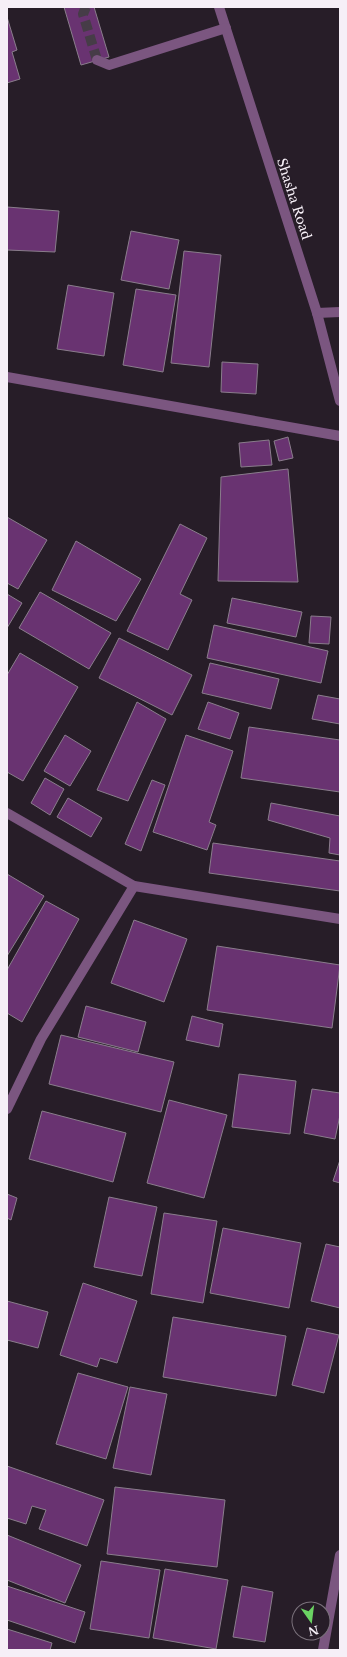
<svg xmlns="http://www.w3.org/2000/svg" width="347" height="1657" viewBox="0 0 347 1657" font-family="'Libre Baskerville',serif">
<style>
.building{fill:#693371;stroke:#8a7d8c}
.lines{fill:none;stroke-linecap:round;stroke-linejoin:round}
.minor-tunnel{stroke:#463c47;stroke-width:10;stroke-dasharray:10 5;stroke-linecap:butt}
.minor{stroke:#7b5680;stroke-width:10}
.labels{text-anchor:middle;dominant-baseline:central;stroke-width:3;stroke-linejoin:round;paint-order:stroke}
.street-label{font-size:13px;fill:#f6eff7;stroke:#271d28}
</style>
<rect width="100%" height="100%" fill="#271d28"/>
<g class="building">
<polygon points="64,7 94,7 109,57 81,65"/>
<polygon points="7,17 17,50 12,52 20,79 7,83"/>
<polygon points="7,207 59,211 55,252 7,250"/>
<polygon points="131,231 179,240 169,289 121,280"/>
<polygon points="184,251 221,255 209,367 171,363"/>
<polygon points="68,285 114,293 104,356 57,349"/>
<polygon points="136,289 176,295 163,372 123,365"/>
<polygon points="222,362 258,364 256,394 221,392"/>
<polygon points="288,437 293,458 279,461 274,441"/>
<polygon points="269,440 272,465 241,467 239,443"/>
<polygon points="288,469 298,582 218,581 221,477"/>
<polygon points="7,517 47,540 18,589 7,583"/>
<polygon points="180,524 207,538 180,594 192,600 168,650 127,631"/>
<polygon points="76,541 141,579 116,621 52,590"/>
<polygon points="40,592 111,633 89,669 19,628"/>
<polygon points="7,594 22,603 7,628"/>
<polygon points="232,598 302,612 296,637 227,623"/>
<polygon points="311,616 331,617 329,644 309,643"/>
<polygon points="214,625 328,651 321,683 207,658"/>
<polygon points="119,638 192,675 172,715 99,678"/>
<polygon points="20,653 78,687 23,781 7,772 7,675"/>
<polygon points="210,663 279,679 271,709 202,693"/>
<polygon points="318,695 340,699 340,724 312,719"/>
<polygon points="137,702 166,719 128,801 97,790"/>
<polygon points="208,702 239,713 230,739 198,729"/>
<polygon points="249,727 340,740 340,792 241,778"/>
<polygon points="65,735 91,751 70,786 44,771"/>
<polygon points="186,735 233,751 209,822 216,825 207,850 153,832"/>
<polygon points="45,778 64,789 50,815 31,803"/>
<polygon points="152,780 165,785 141,851 125,844"/>
<polygon points="68,798 102,818 91,837 57,817"/>
<polygon points="271,803 340,816 340,855 329,853 330,838 268,820"/>
<polygon points="213,843 340,861 340,891 209,873"/>
<polygon points="7,874 44,896 7,956"/>
<polygon points="46,901 79,919 22,1022 7,1013 7,970"/>
<polygon points="134,920 187,939 164,1002 111,983"/>
<polygon points="217,946 340,965 332,1028 207,1010"/>
<polygon points="86,1006 146,1022 138,1052 78,1037"/>
<polygon points="192,1016 223,1024 219,1047 186,1040"/>
<polygon points="61,1035 174,1062 161,1112 49,1084"/>
<polygon points="239,1074 296,1081 290,1134 232,1127"/>
<polygon points="312,1089 340,1093 340,1115 335,1139 304,1133"/>
<polygon points="169,1100 227,1115 204,1198 147,1183"/>
<polygon points="42,1111 126,1133 113,1182 29,1159"/>
<polygon points="340,1160 340,1183 333,1181"/>
<polygon points="7,1194 17,1198 11,1220 7,1218"/>
<polygon points="109,1197 157,1207 142,1276 94,1267"/>
<polygon points="164,1213 217,1221 203,1303 151,1294"/>
<polygon points="223,1228 301,1243 289,1308 210,1293"/>
<polygon points="326,1244 340,1247 340,1308 311,1301"/>
<polygon points="83,1283 137,1301 117,1363 100,1358 97,1367 60,1355"/>
<polygon points="7,1301 48,1312 38,1348 7,1340"/>
<polygon points="173,1317 286,1336 276,1396 163,1377"/>
<polygon points="307,1328 339,1335 324,1393 292,1385"/>
<polygon points="78,1373 128,1387 106,1459 56,1444"/>
<polygon points="130,1387 167,1394 151,1475 113,1468"/>
<polygon points="7,1466 104,1500 87,1546 39,1529 46,1510 32,1506 26,1524 7,1518"/>
<polygon points="115,1487 225,1500 217,1567 107,1554"/>
<polygon points="7,1535 81,1565 65,1603 7,1580"/>
<polygon points="101,1561 160,1570 149,1638 90,1629"/>
<polygon points="165,1569 228,1580 216,1649 153,1638"/>
<polygon points="7,1586 85,1612 75,1643 7,1620"/>
<polygon points="242,1586 273,1592 265,1642 233,1637"/>
<polygon points="7,1629 52,1643 50,1650 7,1650"/>
</g>
<g class="lines">
<polyline class="minor-tunnel" points="86,7 83,14 97,60"/>
<g class="minor">
<polyline points="219,7 317,313 340,401"/>
<polyline points="97,60 109,65 226,28"/>
<polyline points="317,313 340,312"/>
<polyline points="7,377 340,436"/>
<polyline points="7,813 134,886 340,919"/>
<polyline points="7,1109 41,1039 134,886"/>
<polyline points="323,1650 340,1555"/>
</g>
</g>
<g class="labels">
<g class="street-label">
<text transform="translate(294 199) rotate(72)">Shasha Road</text>
</g>
</g>
<rect width="347" height="1657" fill="none" stroke="#f6eff7" stroke-width="16"/>
<g transform="translate(311 1621) rotate(166)"><circle r="19" fill="#271d28" stroke="#7a717b"/>
<path d="M0-3L7 15L0 10L-7 15Z" fill="#6bd363"/>
<text y="-6" font-size="11" font-weight="bold" text-anchor="middle" fill="#f6eff7">N</text>
</g>
</svg>
